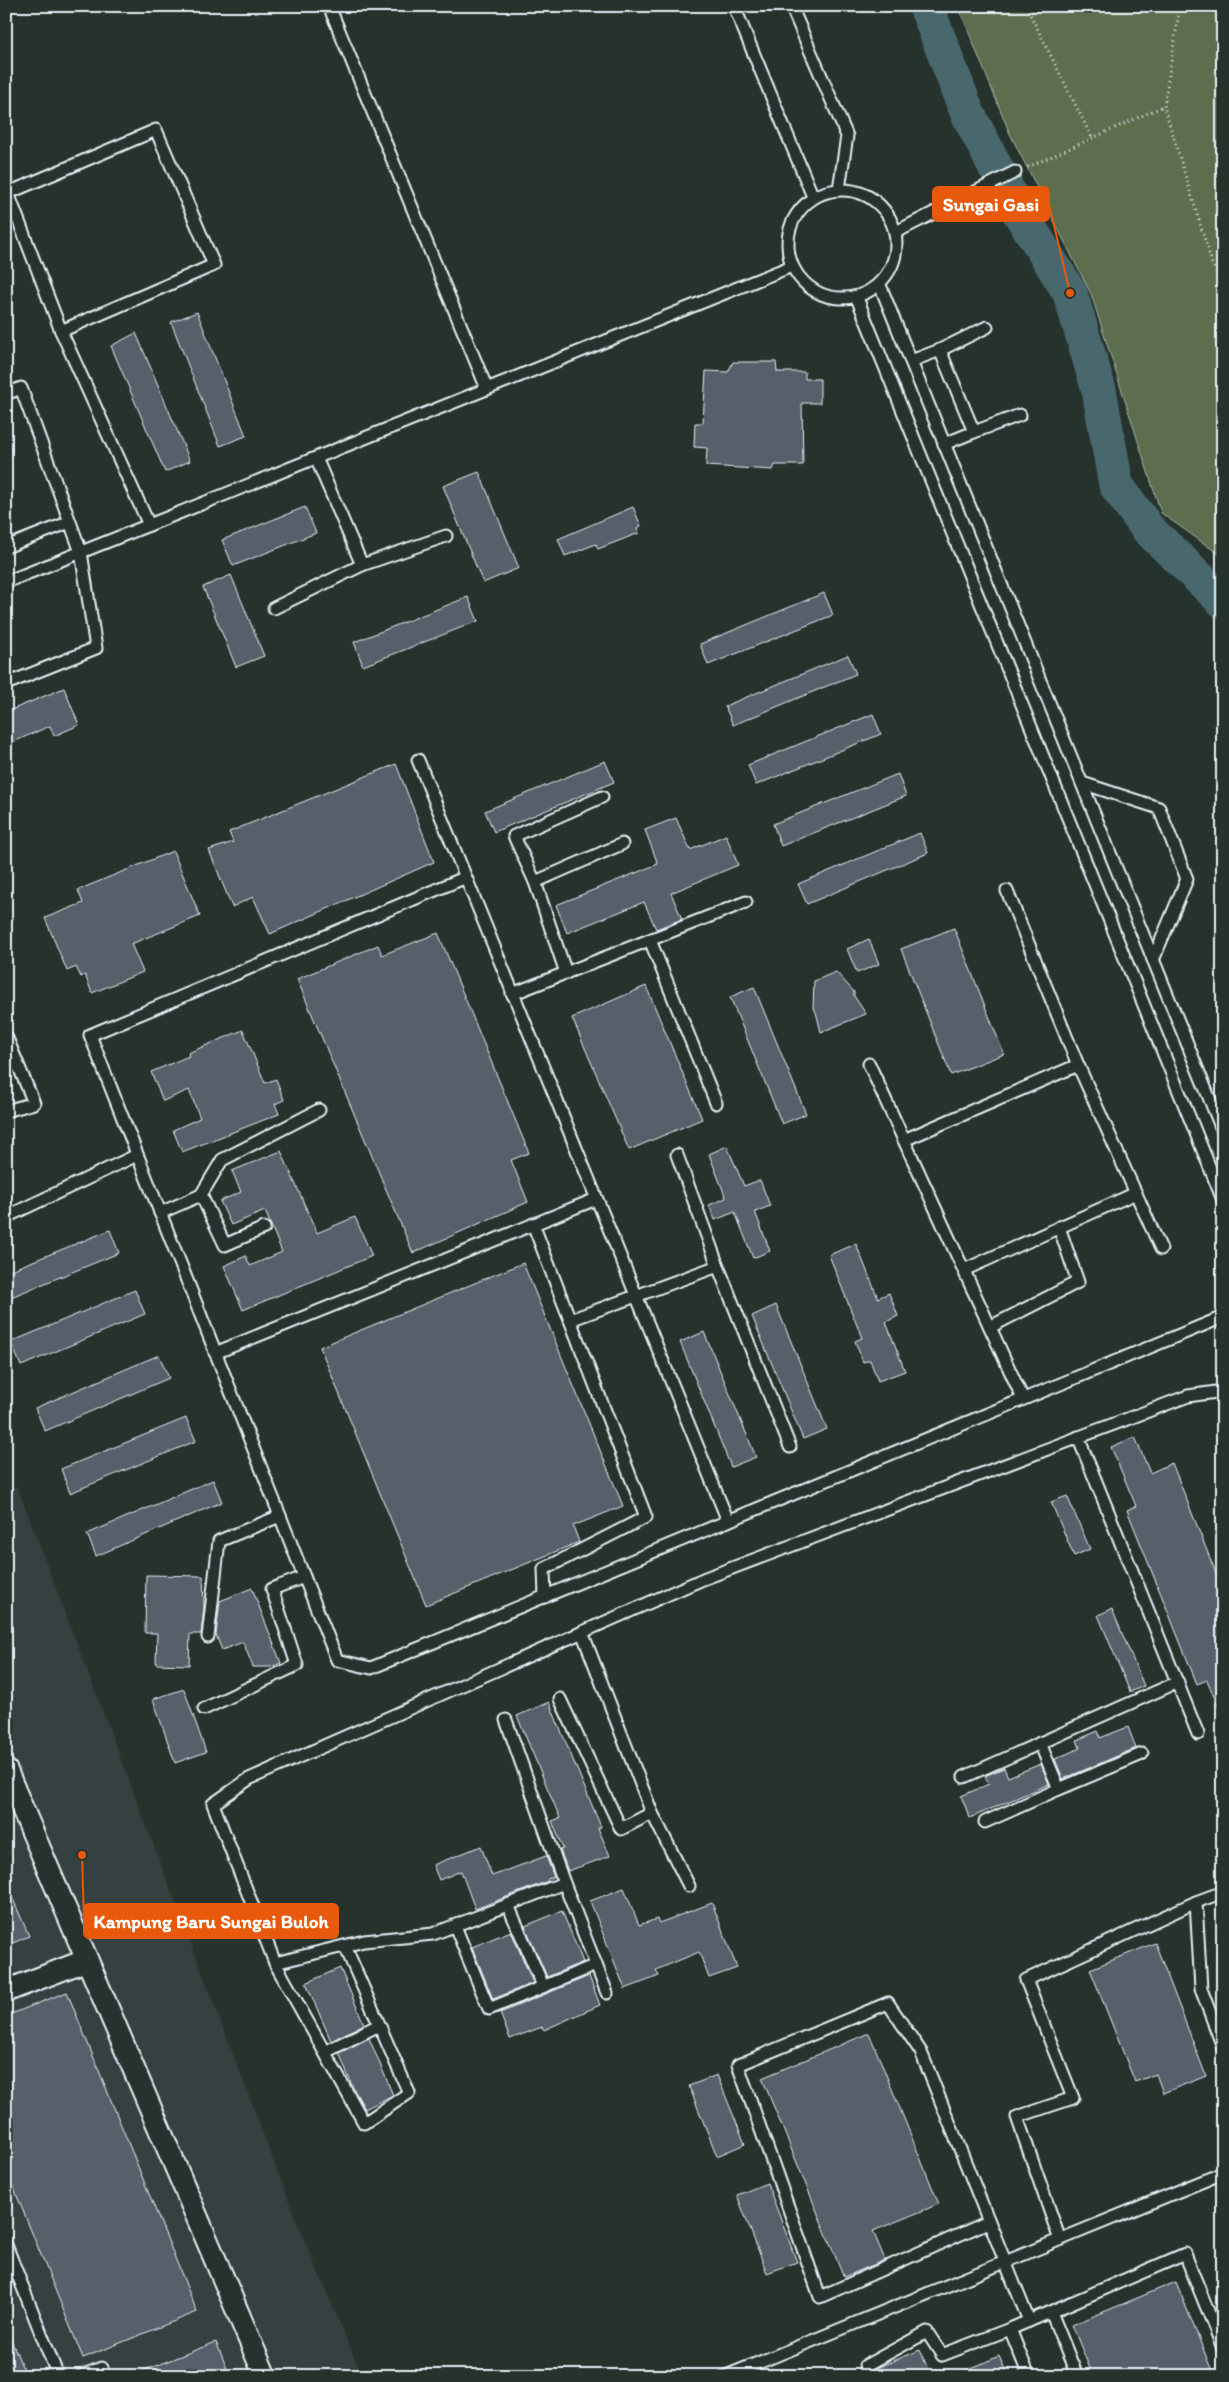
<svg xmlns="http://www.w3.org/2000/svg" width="1229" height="2382" viewBox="0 0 1229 2382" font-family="Itim,sans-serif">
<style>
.built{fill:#354040}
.green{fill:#5d6e50;stroke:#a2b0a4}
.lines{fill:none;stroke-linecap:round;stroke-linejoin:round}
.river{stroke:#48686e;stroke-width:35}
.building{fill:#595e6b;stroke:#e8f1f8}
.service-casing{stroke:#e8f1f8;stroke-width:15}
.minor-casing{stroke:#e8f1f8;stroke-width:25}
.path{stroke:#e8f1f8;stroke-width:3;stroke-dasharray:1 4;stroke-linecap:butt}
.service{stroke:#26332d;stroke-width:11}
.minor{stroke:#26332d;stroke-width:21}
.leader{fill:none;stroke:#e8590c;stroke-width:2}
.callout-dot{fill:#e8590c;stroke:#26332d;stroke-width:2}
.callout{fill:#e8590c;stroke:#e8590c;stroke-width:2}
.callout-label{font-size:19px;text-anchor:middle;font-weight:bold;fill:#fff}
</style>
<rect width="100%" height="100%" fill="#26332d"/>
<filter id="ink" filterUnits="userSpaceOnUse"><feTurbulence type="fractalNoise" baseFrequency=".02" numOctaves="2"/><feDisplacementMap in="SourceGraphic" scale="10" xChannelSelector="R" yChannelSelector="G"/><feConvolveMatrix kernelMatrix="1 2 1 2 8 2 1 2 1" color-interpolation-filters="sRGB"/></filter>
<g filter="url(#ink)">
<polygon class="built" points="17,1486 296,2220 362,2376 6,2376 6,1490"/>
<polygon class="green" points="958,6 1223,6 1223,557 1161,513 1091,294 1010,134"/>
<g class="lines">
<polyline class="river" points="926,6 967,112 1015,205 1070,293 1099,390 1116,485 1148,529 1223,601"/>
</g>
<g class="building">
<polygon points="197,312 246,436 220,446 171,322"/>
<polygon points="136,333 190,461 165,472 111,346"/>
<polygon points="733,362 776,362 777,372 805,372 805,379 820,379 820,403 802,403 803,465 775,465 773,470 706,466 707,448 694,447 695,423 703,423 706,371 728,372"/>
<polygon points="479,472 519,568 483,583 443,486"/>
<polygon points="305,507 316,533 233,566 222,540"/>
<polygon points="633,507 641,526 637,528 639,533 598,549 596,544 565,556 558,539"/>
<polygon points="231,575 264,656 236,667 203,587"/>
<polygon points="824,593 833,615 708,665 700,644"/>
<polygon points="468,597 478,621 363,666 354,642"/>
<polygon points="848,655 856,674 733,725 725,706"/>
<polygon points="64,688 79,725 54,736 50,726 6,745 6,712"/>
<polygon points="873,714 881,734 756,785 748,765"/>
<polygon points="605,761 614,782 494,832 485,811"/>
<polygon points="396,764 434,862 270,934 253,897 232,907 209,850 233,842 229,832"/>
<polygon points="898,774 906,796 781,846 773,824"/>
<polygon points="676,818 690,850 726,835 738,865 671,893 682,919 656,929 644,902 567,933 556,905 658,864 645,830"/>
<polygon points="920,833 928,853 807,904 798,884"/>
<polygon points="173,851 200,916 131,944 143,972 92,993 85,975 81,977 76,967 67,971 45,918 83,903 78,890"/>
<polygon points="954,928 1004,1054 951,1075 901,949"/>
<polygon points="438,933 529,1153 511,1160 528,1202 413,1253 297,979 378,945 382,955"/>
<polygon points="869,939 879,964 857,973 847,949"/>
<polygon points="836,972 854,992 854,996 866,1014 821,1032 816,1012 813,1008 814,981"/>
<polygon points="646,986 702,1119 629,1150 572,1018"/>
<polygon points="754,987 806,1114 782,1124 730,997"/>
<polygon points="243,1030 265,1083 276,1079 284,1100 275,1104 279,1114 182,1152 173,1130 200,1118 189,1090 163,1101 151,1072 189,1056 188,1053"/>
<polygon points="727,1146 744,1186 760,1180 770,1206 755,1212 770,1251 753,1258 735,1212 715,1220 709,1205 726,1198 709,1154"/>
<polygon points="281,1151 317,1233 355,1217 372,1256 243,1310 224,1266 246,1256 250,1266 282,1252 265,1211 231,1225 220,1201 241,1192 232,1171"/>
<polygon points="110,1230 119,1253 6,1299 6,1272"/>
<polygon points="856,1244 878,1298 889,1293 898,1316 886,1322 905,1371 878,1381 870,1360 863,1362 855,1341 862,1338 829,1255"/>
<polygon points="523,1263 623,1506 573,1526 579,1542 426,1605 320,1347"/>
<polygon points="135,1290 145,1314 21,1366 11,1342"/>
<polygon points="776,1305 827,1429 803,1439 752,1316"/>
<polygon points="704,1332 756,1457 731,1467 680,1342"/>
<polygon points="159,1355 169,1378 45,1431 35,1408"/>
<polygon points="186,1418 196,1441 70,1493 61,1469"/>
<polygon points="1135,1437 1150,1473 1172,1463 1223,1591 1223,1718 1207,1680 1197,1684 1127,1510 1136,1506 1111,1447"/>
<polygon points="213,1480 222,1502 96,1556 87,1534"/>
<polygon points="1067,1496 1090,1549 1074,1556 1051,1502"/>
<polygon points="146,1575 203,1576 204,1607 201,1634 190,1634 189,1665 156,1664 157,1633 145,1633"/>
<polygon points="252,1588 281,1663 271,1667 253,1667 243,1642 222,1650 216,1635 220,1601"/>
<polygon points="1112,1609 1144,1686 1130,1692 1098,1615"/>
<polygon points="184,1689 206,1752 175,1763 153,1699"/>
<polygon points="549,1702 601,1827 598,1828 610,1856 568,1871 560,1850 563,1849 552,1821 560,1818 517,1716"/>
<polygon points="1128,1727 1136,1748 1063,1779 1055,1759 1080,1748 1077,1740 1098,1731 1100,1738"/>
<polygon points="1041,1764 1049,1784 970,1818 961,1796 989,1784 985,1776 1004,1768 1008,1777"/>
<polygon points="481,1846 492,1876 546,1856 554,1877 548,1879 548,1881 475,1909 461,1871 439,1880 433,1865"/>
<polygon points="6,1883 29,1936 6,1946"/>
<polygon points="624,1888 639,1925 657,1919 659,1923 712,1903 737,1968 709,1978 699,1952 656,1970 659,1976 625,1989 590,1901"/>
<polygon points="562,1911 583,1962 547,1977 525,1926"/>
<polygon points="511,1931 533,1983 493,1999 472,1947"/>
<polygon points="1155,1943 1206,2076 1163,2093 1156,2074 1135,2082 1090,1969"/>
<polygon points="340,1968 364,2024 331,2041 306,1983"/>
<polygon points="589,1976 600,2005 544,2030 542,2027 510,2039 500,2013"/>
<polygon points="67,1992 197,2312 83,2358 6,2169 6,2016"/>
<polygon points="869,2033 939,2204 873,2231 885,2260 844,2277 762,2078"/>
<polygon points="369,2038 393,2095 365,2109 353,2088 339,2053"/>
<polygon points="717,2075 745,2144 717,2156 689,2086"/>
<polygon points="767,2183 797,2262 767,2273 737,2195"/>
<polygon points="1176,2282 1214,2376 1093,2376 1072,2325"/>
<polygon points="6,2330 7,2330 26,2376 6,2376"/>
<polygon points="216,2342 230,2376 132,2376 132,2375"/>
<polygon points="920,2350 931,2376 876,2376 874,2369"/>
<polygon points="999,2356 1008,2376 953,2376"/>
</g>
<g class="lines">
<defs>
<g id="service">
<polyline points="329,6 487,389"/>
<polyline points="734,6 813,197"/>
<polyline points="791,6 847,136 839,189"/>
<circle cx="842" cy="244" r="54"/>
<polyline points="8,193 61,331 149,525 792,266"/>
<polyline points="6,194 156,130 214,265 61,331"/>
<polyline points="896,232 1015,172"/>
<polyline points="880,285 1223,1132"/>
<polyline points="857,298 1223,1200"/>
<polyline points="940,350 987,327"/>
<polyline points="911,361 940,350 974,432 944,444"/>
<polyline points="6,394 21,388 81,552 96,648 6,684"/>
<polyline points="974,432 1020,415"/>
<polyline points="316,458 362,565 446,536"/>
<polyline points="6,547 70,522"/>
<polyline points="6,582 149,525"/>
<polyline points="274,608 362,565"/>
<polyline points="418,760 728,1521"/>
<polyline points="1082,783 1159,808 1187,879 1153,960"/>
<polyline points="464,878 90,1035 337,1660 371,1668 1223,1317"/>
<polyline points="535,882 514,836 602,797"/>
<polyline points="650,940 716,1103"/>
<polyline points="566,973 535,882 622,844"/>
<polyline points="512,994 746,902"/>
<polyline points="6,1036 34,1103 6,1111"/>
<polyline points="869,1064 1023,1399"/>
<polyline points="1078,1065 1161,1249"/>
<polyline points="904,1140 1078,1065 1007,891"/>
<polyline points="201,1195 225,1245 264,1228"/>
<polyline points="160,1213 201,1195 222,1160 319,1110"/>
<polyline points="6,1217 137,1155"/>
<polyline points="533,1224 646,1517 544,1569 545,1597"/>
<polyline points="718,1266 790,1447"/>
<polyline points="964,1270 1136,1193"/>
<polyline points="570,1320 718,1266 677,1155"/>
<polyline points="990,1327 1078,1282 1059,1227"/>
<polyline points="215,1353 596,1199"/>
<polyline points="1078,1437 1198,1734"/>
<polyline points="582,1632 652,1813 689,1886"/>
<polyline points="208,1637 219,1541 280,1516"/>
<polyline points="560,1699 621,1829 652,1813"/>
<polyline points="204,1709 297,1665 272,1589 304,1577"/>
<polyline points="506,1720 564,1883 607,1993"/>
<polyline points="1040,1743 1059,1789 1142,1754"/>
<polyline points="964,1777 1178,1682"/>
<polyline points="985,1822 1059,1789"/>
<polyline points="564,1883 433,1934 364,1941 275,1963 213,1804 249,1779 703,1579 1188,1396 1223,1391"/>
<polyline points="1223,1892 1196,1902 1201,1989 1223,2047"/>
<polyline points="508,1905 543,1986"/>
<polyline points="455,1926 489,2009 596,1965"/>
<polyline points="275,1963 364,2123 409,2093 345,1946"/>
<polyline points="325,2052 379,2025"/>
<polyline points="988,2222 820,2297 738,2065 888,2003 921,2052 1029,2321 1185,2254 1223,2348"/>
<polyline points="1060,2240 1017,2117 1073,2098 1026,1980 1196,1902"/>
<polyline points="6,2245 58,2376"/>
<polyline points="1051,2312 1077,2376"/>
<polyline points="1029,2321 1010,2329 1029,2376"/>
<polyline points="81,2376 102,2368"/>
<polyline points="726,2376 1223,2173"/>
<polyline points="869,2376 865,2366 927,2332 942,2355 1010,2329"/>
</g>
<g id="minor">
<polyline points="6,1770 265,2376"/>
<polyline points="6,1991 87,1960"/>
</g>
</defs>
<use href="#service" class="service-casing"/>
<use href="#minor" class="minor-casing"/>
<g class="path">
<polyline points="1026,6 1092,138"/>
<polyline points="1180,6 1164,106 1212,263 1223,287"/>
<polyline points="1028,167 1164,106"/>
</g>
<use href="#service" class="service"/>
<use href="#minor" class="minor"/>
</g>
</g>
<path class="leader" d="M1070 293L1049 204M82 1855L84 1921"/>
<g class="callout-dot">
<circle cx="1070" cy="293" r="5"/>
<circle cx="82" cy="1855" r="5"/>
</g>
<g class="callout">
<rect x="933" y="187" width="116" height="34" rx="5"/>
<rect x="84" y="1904" width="254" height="34" rx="5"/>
</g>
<g class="callout-label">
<text x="991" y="211">Sungai Gasi</text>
<text x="211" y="1928">Kampung Baru Sungai Buloh</text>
</g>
<rect width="1229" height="2382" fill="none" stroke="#26332d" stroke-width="25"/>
<rect x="12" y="12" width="1204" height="2357" fill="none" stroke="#e8f1f8" stroke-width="2" filter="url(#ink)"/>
</svg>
